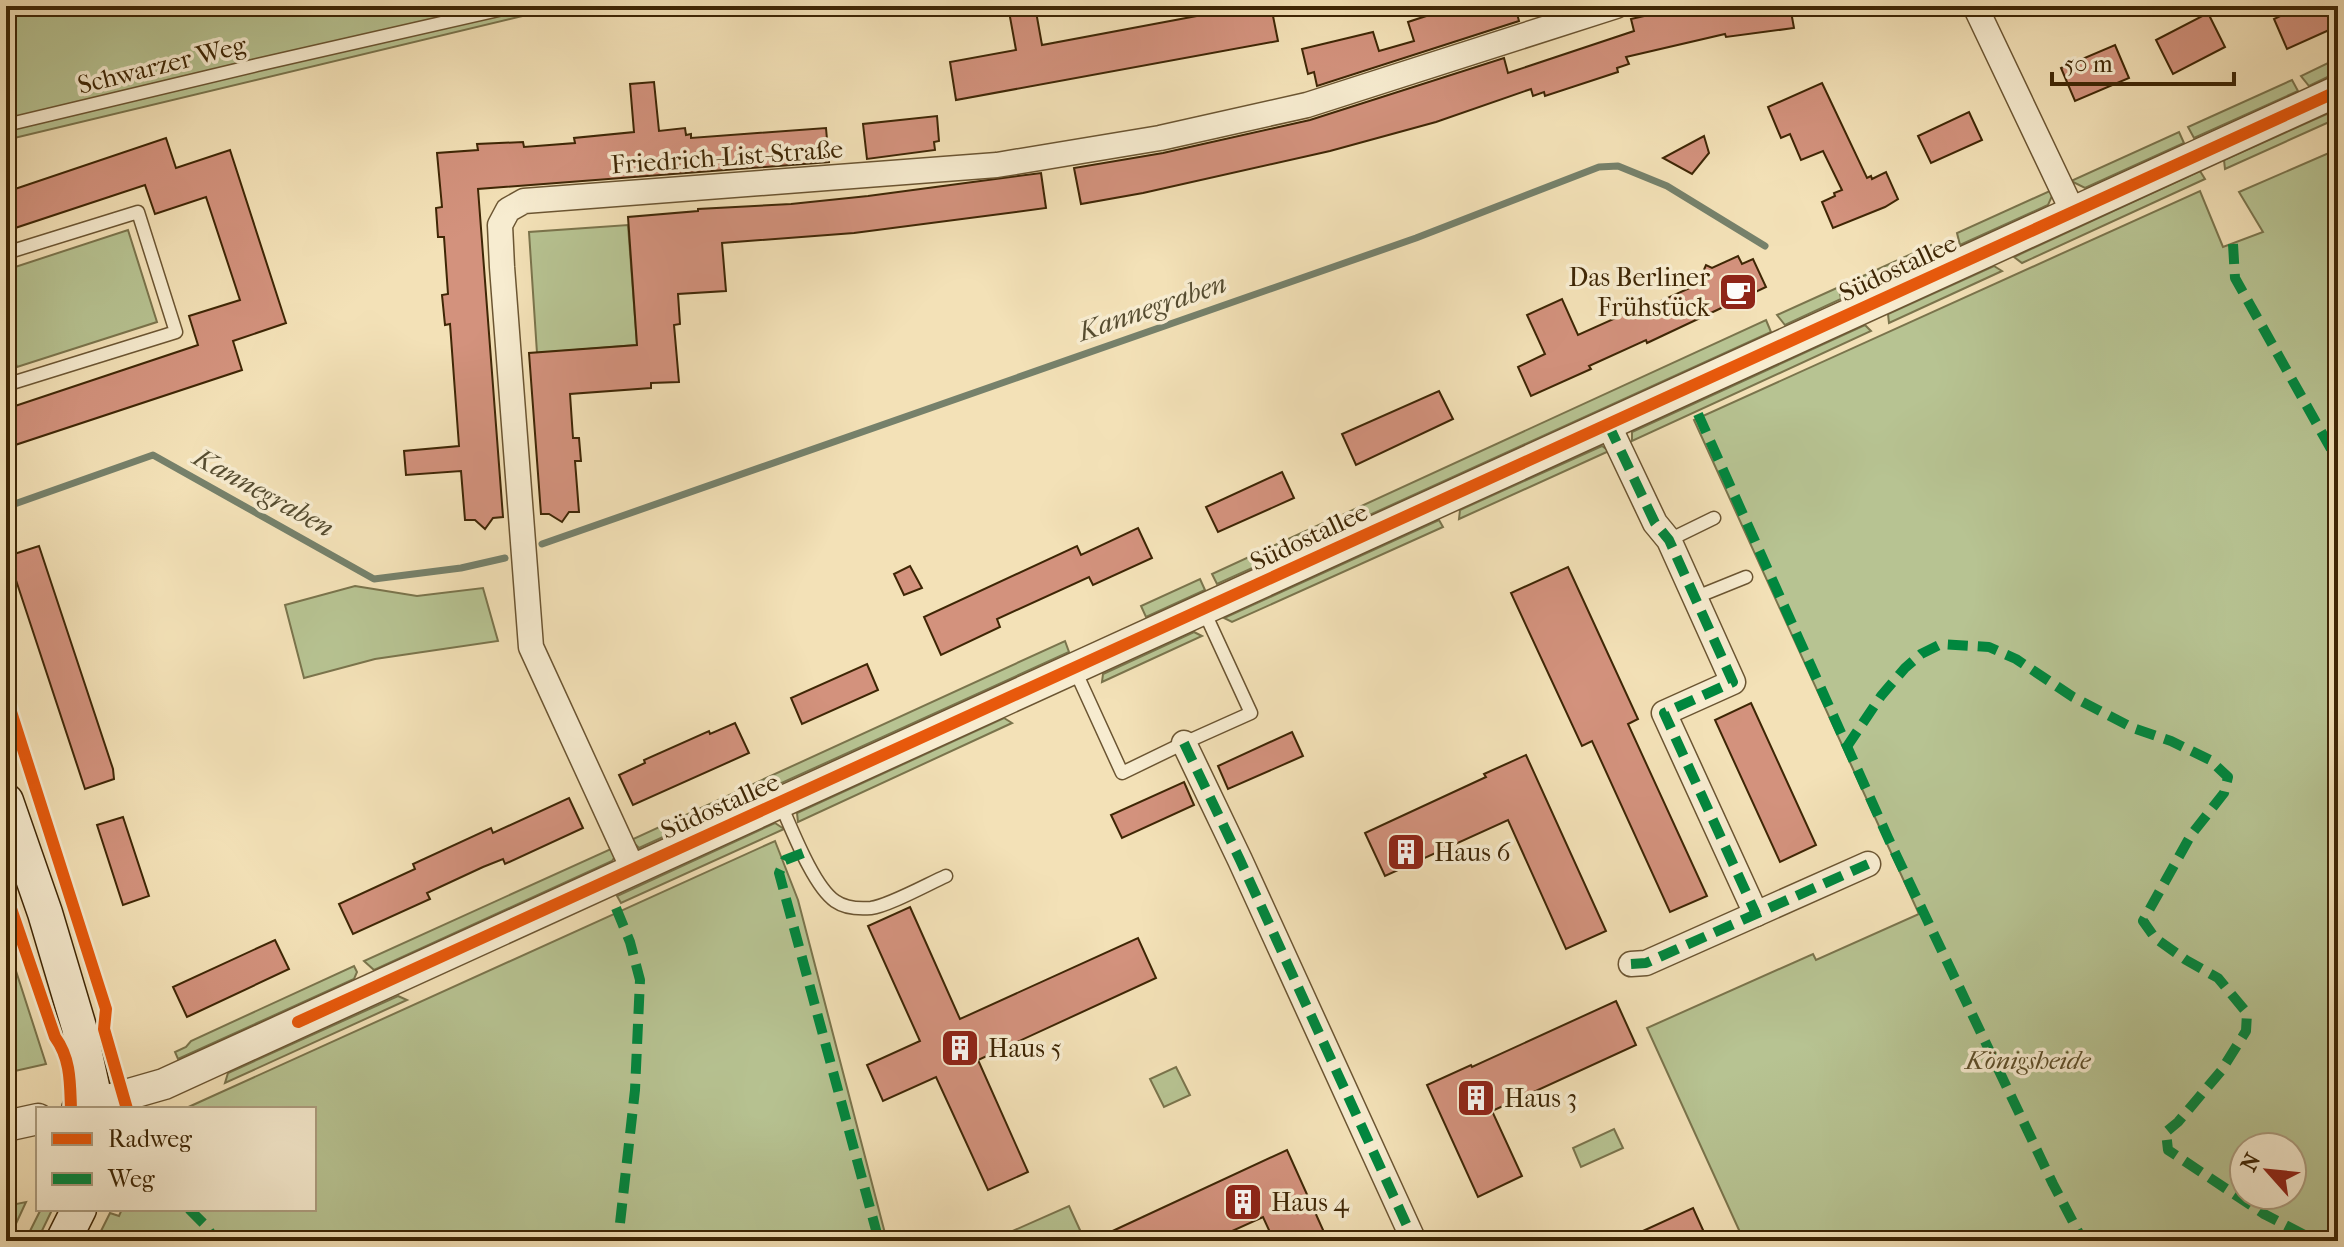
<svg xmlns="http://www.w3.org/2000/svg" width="2344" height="1247" viewBox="0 0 2344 1247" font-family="'IM FELL French Canon',serif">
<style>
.green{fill:#b7c392;stroke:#7a744c;stroke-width:2;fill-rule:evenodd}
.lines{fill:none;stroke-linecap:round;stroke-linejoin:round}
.stream{stroke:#76816b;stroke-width:7}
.building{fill:#d3927d;stroke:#3e2605;stroke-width:2}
.service-casing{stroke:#6b5532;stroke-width:15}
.minor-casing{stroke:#6b5532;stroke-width:27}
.tertiary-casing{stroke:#6b5532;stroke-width:33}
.secondary-casing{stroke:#3e2605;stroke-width:37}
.service{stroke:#f7ecd0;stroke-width:12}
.minor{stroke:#f7ecd0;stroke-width:24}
.tertiary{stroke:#f7ecd0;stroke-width:30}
.secondary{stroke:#f7ecd0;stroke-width:34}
.quiet{stroke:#00873e;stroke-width:10;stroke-dasharray:20 10;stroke-linecap:butt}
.cycleway-casing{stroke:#f7ecd0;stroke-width:17}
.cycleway{stroke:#e8590c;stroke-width:12}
.labels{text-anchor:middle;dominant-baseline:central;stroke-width:7;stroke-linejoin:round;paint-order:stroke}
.street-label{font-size:26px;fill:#3e2605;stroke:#f7ecd0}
.poi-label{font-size:26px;fill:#3e2605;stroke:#f7ecd0;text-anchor:start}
.park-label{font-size:26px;font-style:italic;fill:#5c4d28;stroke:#f7ecd0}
.water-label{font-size:28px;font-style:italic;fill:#554c30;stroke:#f7ecd0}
</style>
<rect width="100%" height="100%" fill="#f3e1b7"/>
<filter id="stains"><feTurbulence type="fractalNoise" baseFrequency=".0025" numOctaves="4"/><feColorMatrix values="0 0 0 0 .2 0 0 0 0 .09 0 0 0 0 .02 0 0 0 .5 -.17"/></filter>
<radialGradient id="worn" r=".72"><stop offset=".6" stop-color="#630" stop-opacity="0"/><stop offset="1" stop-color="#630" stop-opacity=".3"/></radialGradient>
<g class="green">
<polygon points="6,6 564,6 6,140"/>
<polygon points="2330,62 2336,73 2309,86 2301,76"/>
<polygon points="2292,80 2298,91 2194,138 2188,127"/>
<polygon points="2338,109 2338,118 2225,169 2224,160"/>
<polygon points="2179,132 2184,143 2085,188 2071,181"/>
<path d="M2338,149V1241H1744L1647,1028L1813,954L1816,960L1919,914L1694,420L2200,191L2223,247L2263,232L2239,192ZM2244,1147H2292V1195H2244Z"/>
<polygon points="2200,171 2205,179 2022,263 2014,257"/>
<polygon points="2052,190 2052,196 2048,205 1960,245 1957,233"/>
<polygon points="628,225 637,345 537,353 529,232"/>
<polygon points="128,230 157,322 17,367 6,334 6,270"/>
<polygon points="1931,245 1936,256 1863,289 1852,281"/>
<polygon points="1994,266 2002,271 1889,323 1888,314"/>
<polygon points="1839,287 1841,299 1785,325 1777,315"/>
<polygon points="1766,320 1771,332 1352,523 1344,514"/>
<polygon points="1865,325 1871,331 1632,441 1632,432"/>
<polygon points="1602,446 1609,451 1459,519 1460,510"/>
<polygon points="1334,518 1336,530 1217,584 1212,574"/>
<polygon points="1439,520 1443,527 1232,622 1224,618"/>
<polygon points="1200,579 1205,590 1146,617 1141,606"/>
<polygon points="355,586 417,596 483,588 498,641 375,659 304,678 285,605"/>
<polygon points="1194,632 1202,636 1102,682 1103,674"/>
<polygon points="1065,641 1069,652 639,848 631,840"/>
<polygon points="1004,718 1012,723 798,822 797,813"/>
<polygon points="775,823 784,829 621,903 617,896"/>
<polygon points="775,841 798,900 887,1241 96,1241 110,1213 119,1216 122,1209 314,1209 314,1109 184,1109"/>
<polygon points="613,848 616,855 612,861 374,970 364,961"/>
<polygon points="6,940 46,1064 6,1073"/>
<polygon points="354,966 357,972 354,979 178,1059 175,1052 186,1047 191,1041"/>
<polygon points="398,996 407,1000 225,1083 228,1073"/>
<polygon points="1176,1067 1190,1095 1164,1107 1150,1079"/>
<polygon points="1614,1129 1623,1148 1581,1167 1573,1148"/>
<polygon points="26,1202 8,1241 6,1241 6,1206"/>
<polygon points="1069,1206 1085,1241 990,1241"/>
<polygon points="52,1210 37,1241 25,1241 40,1211"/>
</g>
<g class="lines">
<g class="stream">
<polyline points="6,507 153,455 374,579 461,568 505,558"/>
<polyline points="542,544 1416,238 1599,167 1618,166 1667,186 1765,246"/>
</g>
</g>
<g class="building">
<polygon points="1008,6 1035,6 1042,45 1250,6 1271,6 1278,41 956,100 950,62 1016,50"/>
<polygon points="1457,6 1515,6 1519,21 1317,86 1314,72 1308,74 1302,49 1373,32 1379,51 1414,41 1408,22"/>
<polygon points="1688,6 1790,6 1794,28 1726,37 1725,34 1626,57 1629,64 1617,68 1618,72 1545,96 1544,92 1533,96 1531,89 1436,122 1330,151 1143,193 1081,204 1074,168 1163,153 1310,120 1504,58 1508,73 1634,31 1631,19"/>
<polygon points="2302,6 2338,6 2338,26 2287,49 2274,19"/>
<polygon points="2208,13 2225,47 2173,74 2156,40"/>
<polygon points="2115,45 2129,78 2075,101 2061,68"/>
<polygon points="654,82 659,131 685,128 686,135 691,134 691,138 826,128 829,162 478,189 503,517 493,518 485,529 475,520 465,520 461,471 406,475 404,451 459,446 450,324 445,325 442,295 448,294 444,237 438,237 436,208 442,207 437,153 478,150 477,144 523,142 524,147 575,143 574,138 634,132 630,84"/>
<polygon points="1822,83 1867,178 1871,176 1872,179 1886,172 1898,199 1885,207 1833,228 1822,202 1835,196 1834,193 1842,190 1823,151 1801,160 1790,134 1781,138 1768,107"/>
<polygon points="1969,112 1982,140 1931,163 1918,136"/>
<polygon points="937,116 939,141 934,142 935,150 867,159 863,124"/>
<polygon points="1704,136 1709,153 1692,174 1663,158"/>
<polygon points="166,138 176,168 230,150 286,323 233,341 242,370 6,448 6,409 198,345 189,316 240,300 206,197 155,214 145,185 6,231 6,192"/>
<polygon points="1041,173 1046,208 854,233 722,243 726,291 678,294 680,324 674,325 679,382 651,383 651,388 570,394 573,438 579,438 581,461 575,461 579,512 569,512 562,522 549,514 541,514 529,353 637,345 628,217 698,211 698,209 791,204 868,196"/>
<polygon points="1738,256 1742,264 1753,259 1766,287 1647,343 1646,340 1589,366 1591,369 1531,396 1518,367 1545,354 1527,315 1562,299 1578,335 1640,307 1641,310 1692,287 1688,279 1703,272 1706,265 1712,268"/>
<polygon points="1439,391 1453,419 1356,465 1342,434"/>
<polygon points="1282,472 1294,498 1218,532 1206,507"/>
<polygon points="1138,528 1152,558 1093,585 1089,577 997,619 1000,627 941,655 924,617 1077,546 1081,555"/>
<polygon points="39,546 113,769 114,779 85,789 8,556"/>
<polygon points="910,566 922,588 904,595 894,574"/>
<polygon points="1568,567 1638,719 1628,724 1707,896 1670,912 1592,741 1582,746 1511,593"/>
<polygon points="867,664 878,690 802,724 791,698"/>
<polygon points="1751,703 1816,845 1780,862 1715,720"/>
<polygon points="735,723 749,753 633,805 619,775 645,763 644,760 709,731 710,734"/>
<polygon points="1292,732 1303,756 1228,789 1218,766"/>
<polygon points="1526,755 1606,931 1566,949 1508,820 1385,876 1365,833 1486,777 1484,774"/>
<polygon points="1184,782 1194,805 1122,838 1111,815"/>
<polygon points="569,798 583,828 505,864 503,859 483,867 427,893 430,899 353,934 339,904 415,869 413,864 491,828 493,833"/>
<polygon points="123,817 149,896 123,905 97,825"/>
<polygon points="910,907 960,1019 1138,938 1156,978 978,1060 1028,1172 988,1190 936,1077 883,1101 867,1065 920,1041 868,926"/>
<polygon points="275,940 289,969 187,1017 173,987"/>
<polygon points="1616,1001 1636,1045 1492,1111 1522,1176 1478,1197 1427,1085 1471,1065 1472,1067"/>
<polygon points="1287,1150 1328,1241 1274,1241 1263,1217 1210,1241 1091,1241"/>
<polygon points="1693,1208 1708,1241 1621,1241"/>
</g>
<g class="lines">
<defs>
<g id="service">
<polyline points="6,125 257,65 516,6"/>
<polyline points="6,253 138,212 176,332 12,383 6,364"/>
<polyline points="1669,540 1714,518"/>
<polyline points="1694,598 1746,577"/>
<polyline points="1074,668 1122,773 1184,743 1251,713 1203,609"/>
<path d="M780,803C791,827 813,886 835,901C845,908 859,909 871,908C888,906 928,884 946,876"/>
</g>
<g id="minor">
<polyline points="1975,6 2073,212"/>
<polyline points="1608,424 1655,523 1669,540 1733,682 1664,713 1756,914"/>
<polyline points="1184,743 1240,860 1414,1241"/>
<polyline points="633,869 531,647 502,267 500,225 508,210 524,201 997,165 1160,138 1307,105 1616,6"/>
<polyline points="1631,964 1646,963 1868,864"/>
</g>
<g id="tertiary">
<polyline points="77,1109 164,1084 2338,91"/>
<polyline points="6,1126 38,1119"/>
</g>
<g id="secondary">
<polyline points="6,801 45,913 79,1027 97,1109"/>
<polyline points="63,1241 79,1209"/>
</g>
</defs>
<use href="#service" class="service-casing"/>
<use href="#minor" class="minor-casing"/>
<use href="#tertiary" class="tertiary-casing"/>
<use href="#secondary" class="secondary-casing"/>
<use href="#service" class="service"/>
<use href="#minor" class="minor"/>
<use href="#tertiary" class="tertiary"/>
<use href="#secondary" class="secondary"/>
<g class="quiet">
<polyline points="2233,244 2235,278 2336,458 2338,458"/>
<polyline points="1698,414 1889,840 2053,1184 2083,1241"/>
<polyline points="1608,424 1655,523 1669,540 1733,682 1664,713 1756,914"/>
<polyline points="1184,743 1240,860 1414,1241"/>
<polyline points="1846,748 1881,696 1905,668 1921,654 1941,644 1989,647 2016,659 2073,697 2133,728 2171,741 2210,760 2228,777 2224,793 2191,835 2143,921 2155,938 2186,960 2218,978 2247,1013 2246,1031 2221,1071 2178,1122 2166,1132 2168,1150 2264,1214 2316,1241"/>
<polyline points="803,853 785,860 779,873 879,1241"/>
<polyline points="616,908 630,942 640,980 635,1090 618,1241"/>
<polyline points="1631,964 1646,963 1868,864"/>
<polyline points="189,1209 206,1226 216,1241"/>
</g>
<defs>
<g id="cycleway">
<polyline points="6,696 106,1009 104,1029 127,1109"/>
<path d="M6,894L55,1037C71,1059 70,1083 71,1109"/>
<polyline points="298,1022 2338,91"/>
</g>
</defs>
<use href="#cycleway" class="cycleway-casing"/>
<use href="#cycleway" class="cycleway"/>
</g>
<defs>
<symbol id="cafe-square" viewBox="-11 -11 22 22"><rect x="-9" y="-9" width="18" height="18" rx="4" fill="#8f2418" stroke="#f7ecd0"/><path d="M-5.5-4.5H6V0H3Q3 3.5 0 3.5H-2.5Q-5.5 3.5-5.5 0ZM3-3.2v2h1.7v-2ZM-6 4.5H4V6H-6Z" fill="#fff"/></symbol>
<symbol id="building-square" viewBox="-11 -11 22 22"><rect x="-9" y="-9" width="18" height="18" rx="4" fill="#8f2418" stroke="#f7ecd0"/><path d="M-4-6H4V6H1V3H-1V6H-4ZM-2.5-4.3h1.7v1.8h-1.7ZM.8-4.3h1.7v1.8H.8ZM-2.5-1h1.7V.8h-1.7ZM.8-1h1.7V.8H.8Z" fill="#fff"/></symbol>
</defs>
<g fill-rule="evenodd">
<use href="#cafe-square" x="1716" y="270" width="44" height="44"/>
<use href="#building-square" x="1384" y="830" width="44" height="44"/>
<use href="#building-square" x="938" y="1026" width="44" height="44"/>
<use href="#building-square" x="1454" y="1076" width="44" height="44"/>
<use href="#building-square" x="1221" y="1180" width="44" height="44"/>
</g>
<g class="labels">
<g class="street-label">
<text transform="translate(162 65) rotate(-14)">Schwarzer Weg</text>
<text transform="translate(727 157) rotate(-4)">Friedrich-List-Straße</text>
<text transform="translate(1898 268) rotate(-25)">Südostallee</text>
<text transform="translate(1309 537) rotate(-25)">Südostallee</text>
<text transform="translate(720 806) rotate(-24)">Südostallee</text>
</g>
<g class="poi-label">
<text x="1710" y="277" text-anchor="end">Das Berliner<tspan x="1710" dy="30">Frühstück</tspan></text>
<text x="1434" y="852">Haus 6</text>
<text x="988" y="1048">Haus 5</text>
<text x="1504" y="1098">Haus 3</text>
<text x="1271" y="1202">Haus 4</text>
</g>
<g class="park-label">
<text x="2028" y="1060">Königsheide</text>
</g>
<g class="water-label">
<text transform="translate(1152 307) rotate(-19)">Kannegraben</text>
<text transform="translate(264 492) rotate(29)">Kannegraben</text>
</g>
</g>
<rect width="2344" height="1247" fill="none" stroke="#f3e1b7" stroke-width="32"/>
<rect x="8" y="8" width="2328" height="1231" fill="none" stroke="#3e2605" stroke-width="4"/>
<rect x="16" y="16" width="2312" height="1215" fill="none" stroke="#3e2605" stroke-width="2"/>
<rect x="36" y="1107" width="280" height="104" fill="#f7ecd0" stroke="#ad9d7f" stroke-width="2"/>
<rect x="52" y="1133" width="40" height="12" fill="#e8590c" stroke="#ad9d7f" stroke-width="2"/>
<text x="108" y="1147" font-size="24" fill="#3e2605">Radweg</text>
<rect x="52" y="1173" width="40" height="12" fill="#00873e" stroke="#ad9d7f" stroke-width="2"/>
<text x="108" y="1187" font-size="24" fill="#3e2605">Weg</text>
<g transform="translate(2268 1171) rotate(297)"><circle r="38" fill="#f7ecd0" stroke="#ad9d7f" stroke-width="2"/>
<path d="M0-6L14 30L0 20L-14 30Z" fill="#8f2418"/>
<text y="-12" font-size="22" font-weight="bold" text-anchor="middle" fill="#3e2605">N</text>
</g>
<path d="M2052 72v12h182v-12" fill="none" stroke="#3e2605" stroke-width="4"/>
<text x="2064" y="72" font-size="24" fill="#3e2605" stroke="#f7ecd0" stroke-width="6" paint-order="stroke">50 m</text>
<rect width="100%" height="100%" filter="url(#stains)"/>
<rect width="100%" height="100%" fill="url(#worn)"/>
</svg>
